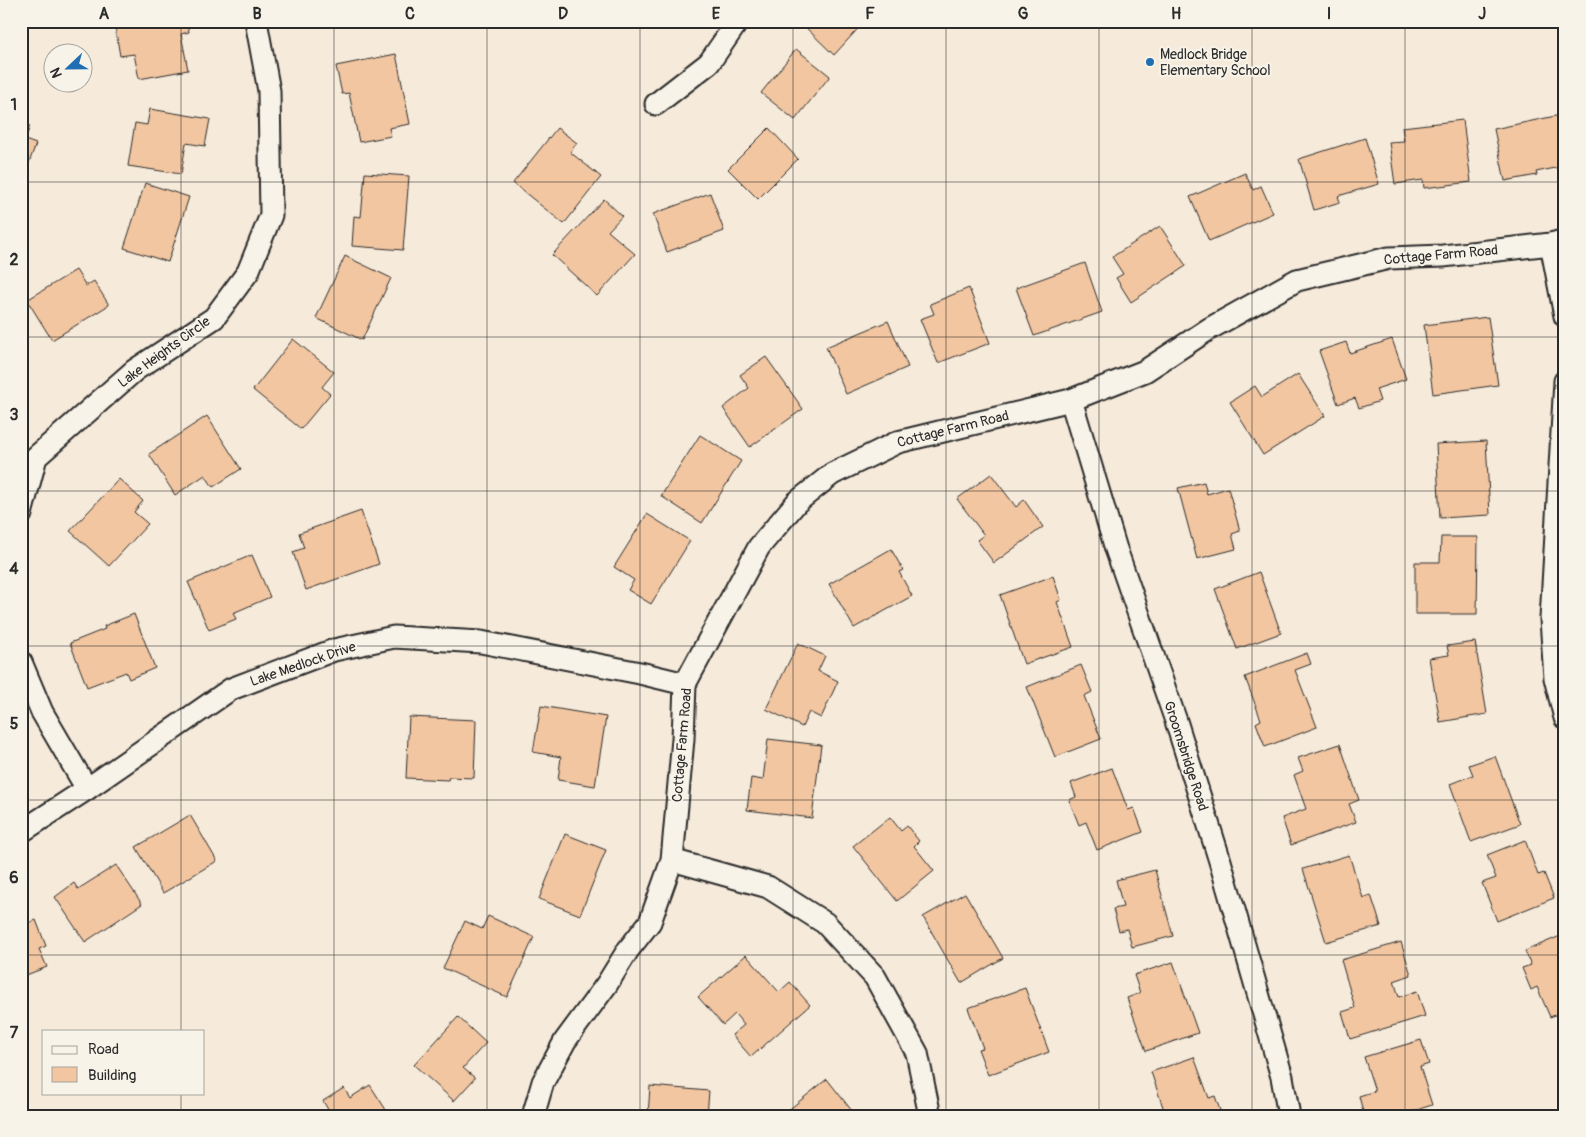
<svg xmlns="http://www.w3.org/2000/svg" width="1586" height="1137" viewBox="0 0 1586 1137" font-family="Pangolin,sans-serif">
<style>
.building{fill:#f2c6a1;stroke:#2b2b2b}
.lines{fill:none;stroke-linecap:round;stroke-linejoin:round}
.street-casing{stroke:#2b2b2b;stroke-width:25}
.street{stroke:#f7f3e8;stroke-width:21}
.grid{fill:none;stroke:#2b2b2b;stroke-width:1;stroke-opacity:0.55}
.poi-dot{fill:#1f6fb2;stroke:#f7f3e8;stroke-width:2}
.labels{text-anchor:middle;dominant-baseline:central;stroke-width:4;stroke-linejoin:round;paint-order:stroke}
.poi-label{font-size:14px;fill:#2b2b2b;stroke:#f7f3e8;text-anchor:start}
.street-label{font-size:14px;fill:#2b2b2b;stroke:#f7f3e8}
.neatline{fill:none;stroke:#2b2b2b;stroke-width:2}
.grid-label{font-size:16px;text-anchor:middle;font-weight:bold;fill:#2b2b2b}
</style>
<rect width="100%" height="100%" fill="#f6eada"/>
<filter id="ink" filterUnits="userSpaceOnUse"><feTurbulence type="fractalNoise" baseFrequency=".02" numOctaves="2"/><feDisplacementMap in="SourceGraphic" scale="10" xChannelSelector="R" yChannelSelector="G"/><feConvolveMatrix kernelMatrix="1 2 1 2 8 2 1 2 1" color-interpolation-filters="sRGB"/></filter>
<g filter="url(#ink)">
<g class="building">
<polygon points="114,21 187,21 189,32 181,34 188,70 139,79 134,54 120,56"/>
<polygon points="334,21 357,21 335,27"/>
<polygon points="799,21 865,21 834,55"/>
<polygon points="796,49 830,76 795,120 761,93"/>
<polygon points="396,54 410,124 389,128 391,136 359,142 349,93 342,94 336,66"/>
<polygon points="150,109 210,119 205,146 186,143 181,174 128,166 135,123 147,125"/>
<polygon points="1565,114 1565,166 1536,172 1537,175 1505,181 1494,129"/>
<polygon points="1463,120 1471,182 1424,188 1423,180 1395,184 1389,142 1404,141 1402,127"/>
<polygon points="21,123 30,126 25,140 36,144 21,184"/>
<polygon points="557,128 577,143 570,152 601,177 564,224 513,183"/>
<polygon points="769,128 798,159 758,199 728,169"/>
<polygon points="1365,138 1379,184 1338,196 1340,202 1314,210 1299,159"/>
<polygon points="365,173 409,176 403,250 352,246 354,216 361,217"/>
<polygon points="1245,173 1253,190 1261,186 1273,213 1209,241 1190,197"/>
<polygon points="145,183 189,197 168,262 124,248"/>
<polygon points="710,193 724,231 667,252 653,214"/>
<polygon points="604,199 622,216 608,231 635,254 597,296 552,255"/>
<polygon points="1160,226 1186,266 1131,302 1116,278 1123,274 1112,257"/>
<polygon points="345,256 391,278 362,340 316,318"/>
<polygon points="1085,263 1102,312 1034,336 1016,288"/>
<polygon points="76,270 86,286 94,281 109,305 52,340 27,300"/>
<polygon points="969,288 990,343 938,363 920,319 934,314 930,304"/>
<polygon points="1488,317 1498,385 1433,394 1424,325"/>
<polygon points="888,321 908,367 846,394 826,347"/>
<polygon points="293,339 334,372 322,387 330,394 301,429 253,390"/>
<polygon points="1392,339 1406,379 1376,389 1380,401 1359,408 1355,398 1338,404 1319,351 1346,342 1350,353"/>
<polygon points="766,357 803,409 750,447 723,408 749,388 740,375"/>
<polygon points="1298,374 1325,416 1263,455 1230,402 1255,386 1262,397"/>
<polygon points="207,416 241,469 213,487 205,475 175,495 149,454"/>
<polygon points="700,435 741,461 702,523 661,496"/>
<polygon points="1486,441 1490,515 1440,518 1436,444"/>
<polygon points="991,474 1016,507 1024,500 1043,527 994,563 977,540 984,535 957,499"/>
<polygon points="119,479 143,501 134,512 148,524 109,566 70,531"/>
<polygon points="1204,482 1207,494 1228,488 1240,531 1232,534 1236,549 1197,559 1178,488"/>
<polygon points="361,511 379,564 306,590 293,552 304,548 299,533"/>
<polygon points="647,514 690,541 651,604 628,590 634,580 614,567"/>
<polygon points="1441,537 1478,537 1477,614 1415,614 1415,562 1440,562"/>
<polygon points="891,549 903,570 899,572 912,596 854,628 829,584"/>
<polygon points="252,555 270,597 233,613 236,619 209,630 188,582"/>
<polygon points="1259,572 1281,633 1237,649 1215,589"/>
<polygon points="1053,576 1061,600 1057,602 1073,647 1024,664 1000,595"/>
<polygon points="134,614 155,668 129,679 126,672 87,687 70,643 105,629 104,626"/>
<polygon points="1475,642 1487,714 1440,722 1429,658 1449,655 1447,646"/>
<polygon points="798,643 825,656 818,671 838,681 821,718 809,712 802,727 766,709"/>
<polygon points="1307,653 1311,664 1295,670 1317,727 1265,747 1256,723 1261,720 1245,677"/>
<polygon points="1081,665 1092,692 1084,696 1101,739 1055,757 1027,687"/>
<polygon points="541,706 606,717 595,786 558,780 561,757 533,752"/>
<polygon points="409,717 476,720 474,778 449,777 448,780 406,778"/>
<polygon points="768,739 821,745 812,818 747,810 751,778 763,780"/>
<polygon points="1340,744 1359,800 1349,804 1356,822 1291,845 1282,818 1306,809 1294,775 1303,771 1298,758"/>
<polygon points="1495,756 1520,824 1471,842 1450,784 1473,775 1469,765"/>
<polygon points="1112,768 1128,810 1134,808 1143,832 1097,850 1086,822 1079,825 1069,800 1076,797 1071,783"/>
<polygon points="190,815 217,861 163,893 136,847"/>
<polygon points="890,817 901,831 907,826 919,841 914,846 934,871 897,901 853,846"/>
<polygon points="565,834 606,850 580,915 539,899"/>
<polygon points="1525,840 1538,875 1544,873 1554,898 1497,921 1482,883 1496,878 1487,855"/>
<polygon points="1349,855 1363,898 1371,895 1381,926 1326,942 1303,869"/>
<polygon points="116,865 142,904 85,942 55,897 74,883 78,889"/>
<polygon points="1155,870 1173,936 1132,947 1127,929 1119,931 1113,909 1123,907 1116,880"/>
<polygon points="965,893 1003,958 961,983 923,917"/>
<polygon points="488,916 534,937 507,997 443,968 465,921 482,929"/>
<polygon points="36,920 46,946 39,949 47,967 21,977 21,926"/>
<polygon points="1565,934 1565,1011 1550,1017 1537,987 1531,990 1522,968 1531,965 1525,951"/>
<polygon points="1401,942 1411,975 1394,981 1399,997 1417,991 1425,1016 1350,1039 1342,1012 1355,1008 1341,960"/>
<polygon points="746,955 779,992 790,982 810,1005 751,1057 732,1035 744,1025 735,1014 723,1025 698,997"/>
<polygon points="1173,962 1198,1033 1146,1051 1127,998 1140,993 1134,975"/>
<polygon points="1025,988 1049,1052 988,1075 978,1049 983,1048 968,1008"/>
<polygon points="458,1017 486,1043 463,1068 475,1078 454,1101 414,1065"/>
<polygon points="1421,1040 1429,1064 1420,1067 1432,1105 1398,1116 1364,1116 1359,1096 1375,1091 1364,1057"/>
<polygon points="1194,1057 1209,1098 1215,1096 1222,1116 1166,1116 1151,1072"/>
<polygon points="827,1079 856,1116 781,1116"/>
<polygon points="370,1085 390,1116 326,1116 330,1113 323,1101 344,1088 350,1098"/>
<polygon points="650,1086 709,1091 707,1116 648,1116"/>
</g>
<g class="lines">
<defs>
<g id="street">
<polyline points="656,104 709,63 738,21"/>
<polyline points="1551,244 1565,316"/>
<polyline points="1565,381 1551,619 1555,678 1565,718"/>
<polyline points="1071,400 1116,549 1176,721 1220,861 1282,1077 1289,1116"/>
<polyline points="21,514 36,457 135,370 214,318 248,272 271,215 269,91 256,21"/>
<polyline points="21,662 42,712 87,789"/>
<polyline points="21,832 87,789 231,689 334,650 394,637 481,642 640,673 685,684"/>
<polyline points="672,860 768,887 825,923 875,977 917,1053 930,1116"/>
<polyline points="533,1116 543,1082 565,1041 607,984 628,950 650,922 672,860 683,739 685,684 759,547 797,502 832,474 898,442 1071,400 1145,371 1209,329 1297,280 1389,258 1443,256 1551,244 1565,240"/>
</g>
</defs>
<use href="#street" class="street-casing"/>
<use href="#street" class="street"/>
</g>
</g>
<path class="grid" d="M181,21V1031M334,21V1116M487,21V1116M640,21V1116M793,21V1116M946,21V1116M1099,21V1116M1252,21V1116M1405,21V1116M21,182H1565M21,337H1565M21,491H1565M21,646H1565M21,800H1565M21,955H1565M181,1093V1116"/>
<circle class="poi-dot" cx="1150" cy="62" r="5"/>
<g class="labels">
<g class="poi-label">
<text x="1160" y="54">Medlock Bridge<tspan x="1160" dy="16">Elementary School</tspan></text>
</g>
<g class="street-label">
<text transform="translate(1441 255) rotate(-5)">Cottage Farm Road</text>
<text transform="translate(164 352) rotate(-36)">Lake Heights Circle</text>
<text transform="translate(953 429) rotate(-14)">Cottage Farm Road</text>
<text transform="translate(303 664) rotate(-19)">Lake Medlock Drive</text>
<text transform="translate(682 745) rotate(-85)">Cottage Farm Road</text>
<text transform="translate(1186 756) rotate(72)">Groomsbridge Road</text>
</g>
</g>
<rect width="1586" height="1137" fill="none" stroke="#f7f3e8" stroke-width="55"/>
<rect x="42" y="1030" width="162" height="65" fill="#f7f3e8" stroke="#a5a39c"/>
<rect x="52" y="1046" width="25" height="8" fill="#f7f3e8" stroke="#a5a39c"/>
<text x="88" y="1054" font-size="15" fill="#2b2b2b">Road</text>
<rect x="52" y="1067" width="25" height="15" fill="#f2c6a1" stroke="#a5a39c"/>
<text x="88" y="1080" font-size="15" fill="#2b2b2b">Building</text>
<g transform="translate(68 68) rotate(248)"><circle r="24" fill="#f7f3e8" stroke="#a5a39c"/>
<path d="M0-4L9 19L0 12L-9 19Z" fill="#1f6fb2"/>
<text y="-8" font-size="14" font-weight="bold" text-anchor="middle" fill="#2b2b2b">N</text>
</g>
<rect x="28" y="28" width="1530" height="1082" class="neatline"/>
<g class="grid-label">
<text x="104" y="19">A</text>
<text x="257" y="19">B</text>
<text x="410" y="19">C</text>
<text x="563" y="19">D</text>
<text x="716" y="19">E</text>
<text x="870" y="19">F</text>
<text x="1023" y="19">G</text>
<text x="1176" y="19">H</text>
<text x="1329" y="19">I</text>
<text x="1482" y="19">J</text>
<text x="14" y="110">1</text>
<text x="14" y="265">2</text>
<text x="14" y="420">3</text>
<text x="14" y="574">4</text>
<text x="14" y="729">5</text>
<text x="14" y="883">6</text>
<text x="14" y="1038">7</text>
</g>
</svg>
